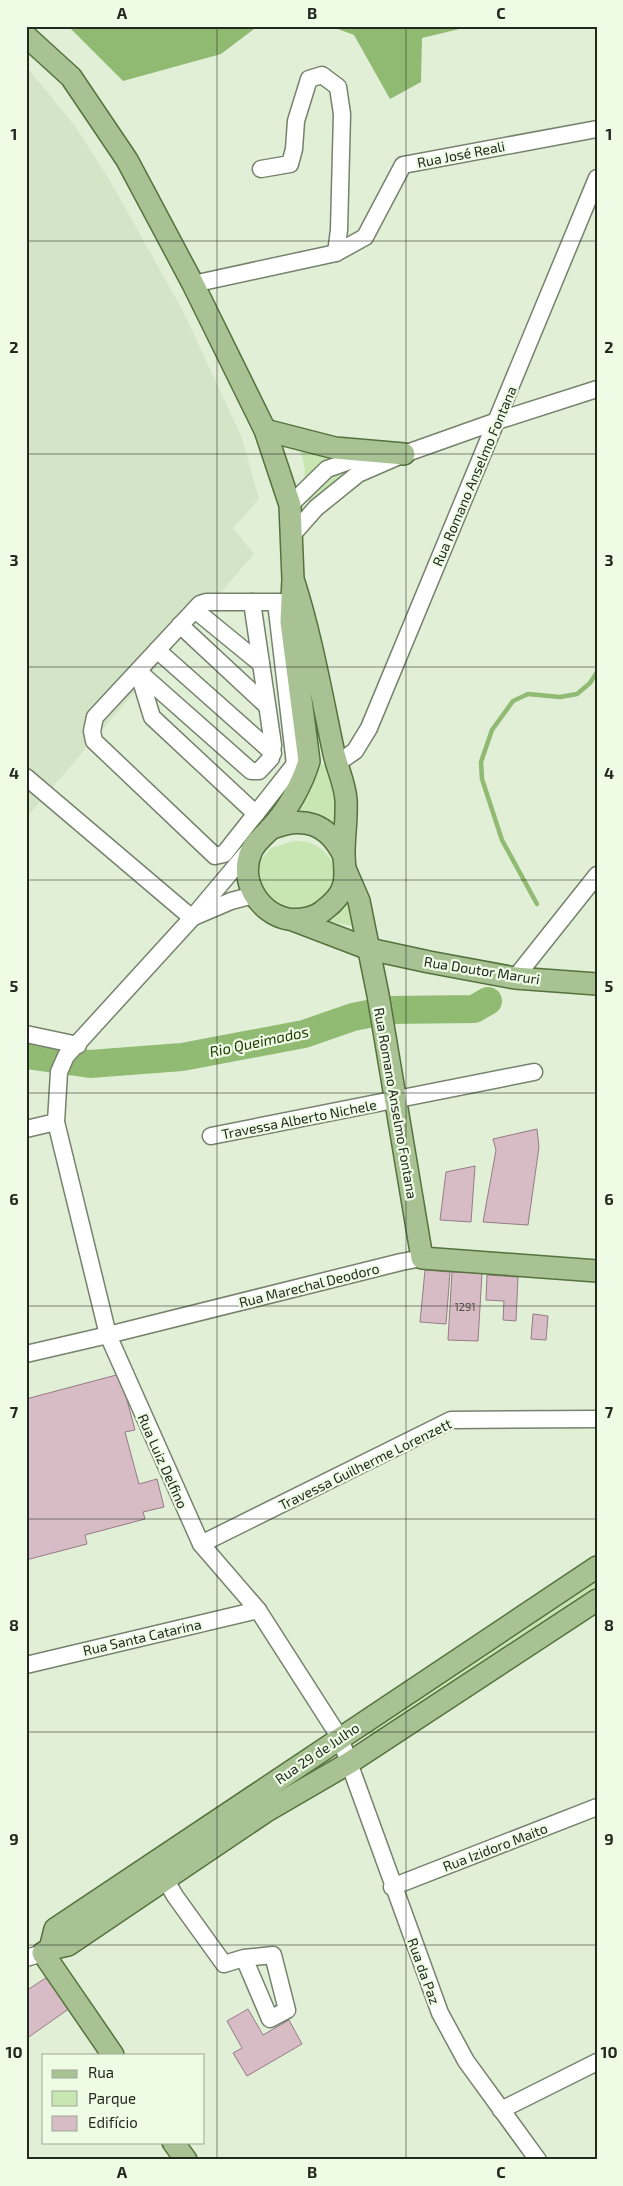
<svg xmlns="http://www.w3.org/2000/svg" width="623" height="2186" viewBox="0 0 623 2186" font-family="'Exo 2',sans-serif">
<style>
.built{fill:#d3e5c6}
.green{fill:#c7e6b1}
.forest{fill:#90b971}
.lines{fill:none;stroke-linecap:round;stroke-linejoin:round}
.stream{stroke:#91ba72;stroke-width:4.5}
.river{stroke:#91ba72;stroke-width:28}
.building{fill:#d7bcc6;stroke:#957b85}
.minor-casing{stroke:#76826d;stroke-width:19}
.major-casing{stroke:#55723d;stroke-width:24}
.minor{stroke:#fff;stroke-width:16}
.major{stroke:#a9c294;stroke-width:21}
.grid{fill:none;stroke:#242920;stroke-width:1;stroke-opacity:0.55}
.labels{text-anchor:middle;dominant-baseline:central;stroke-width:4.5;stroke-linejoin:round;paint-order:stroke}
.number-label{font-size:11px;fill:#514e4a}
.street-label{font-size:14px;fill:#242920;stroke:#eefce5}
.water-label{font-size:15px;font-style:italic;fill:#1f3803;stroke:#eefce5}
.neatline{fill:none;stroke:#242920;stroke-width:2}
.grid-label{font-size:16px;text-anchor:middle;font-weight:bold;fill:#242920}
</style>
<rect width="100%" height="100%" fill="#e1efd7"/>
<polygon class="built" points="26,66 74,125 109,179 183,311 242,438 259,499 233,528 254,554 26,818"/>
<g class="green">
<path d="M295,440L352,453L304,487C306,468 304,457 295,440Z"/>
<polygon points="349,469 310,509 307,494 324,478"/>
<polygon points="319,764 328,765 338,822 334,827 296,812"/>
<path d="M294,841C317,841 319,847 335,863V888C329,893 322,904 315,906C300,913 283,906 269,901L253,869L271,848Z"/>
<path d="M345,897L358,927L320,920C334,916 342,912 345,897Z"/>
<polygon points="597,1576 597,1592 376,1736 367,1734 369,1724"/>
</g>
<g class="forest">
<polygon points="68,26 264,26 254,29 221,54 123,81"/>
<polygon points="330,26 472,26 422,38 421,82 390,99 354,35"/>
</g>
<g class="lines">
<polyline class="stream" points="537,904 502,840 482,779 481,762 492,730 513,701 528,694 560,697 577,694 590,683 597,672"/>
<polyline class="river" points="26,1055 90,1064 182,1057 304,1034 353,1017 388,1010 474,1009 488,1001"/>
</g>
<g class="building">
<polygon points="537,1129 539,1147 528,1225 483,1222 496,1150 493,1139"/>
<polygon points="475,1166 471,1222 440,1220 446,1172"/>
<polygon points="425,1270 450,1272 446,1324 420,1322"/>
<polygon points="452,1272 482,1273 478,1341 448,1340"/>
<polygon points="487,1275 518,1277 516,1321 503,1320 504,1301 486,1300"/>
<polygon points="533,1314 548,1316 546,1340 531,1339"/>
<polygon points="120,1374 135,1430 125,1432 139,1484 157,1479 164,1507 143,1512 145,1519 85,1535 87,1544 26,1560 26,1399"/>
<polygon points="47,1977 70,2008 26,2039 26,1991"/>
<polygon points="248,2009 263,2035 289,2020 302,2044 247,2076 233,2053 242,2048 227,2021"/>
</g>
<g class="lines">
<defs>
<g id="minor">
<polyline points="261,169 290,164 294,149 296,121 309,79 322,75 338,87 342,114 339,230 336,253"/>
<polyline points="193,284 336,253 365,237 403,165 597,129"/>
<polyline points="290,505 327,469 361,457 375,456"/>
<polyline points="293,534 316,508 358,474 404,454 497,421 597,389"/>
<polyline points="252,602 273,745 271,758 259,771 251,771 138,671 152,717 256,814"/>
<polyline points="276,602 295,764 224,854 215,856 94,741 92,731 95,717 200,604 206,602 292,602"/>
<polyline points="195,610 261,664"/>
<polyline points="180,625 267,706"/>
<polyline points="157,650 273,753"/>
<polyline points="336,764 355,751 369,728 597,178"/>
<polyline points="26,777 192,918"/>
<polyline points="251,848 192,918 66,1056 59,1072 56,1122 108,1335 201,1544 258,1610 340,1738 440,2013 466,2061 538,2160"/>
<polyline points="196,916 231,901 254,895"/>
<polyline points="515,978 597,875"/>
<polyline points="26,1034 78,1045"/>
<polyline points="26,1129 56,1122"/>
<polyline points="211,1136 534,1072"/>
<polyline points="26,1354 108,1335 401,1262 422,1258"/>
<polyline points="201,1544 451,1420 597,1419"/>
<polyline points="26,1665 258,1610"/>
<polyline points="160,1870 175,1896 224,1964 244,1958 273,1955 287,2010 270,2019 244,1958"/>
<polyline points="392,1887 597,1807"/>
<polyline points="26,1958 43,1953"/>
<polyline points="501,2110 597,2062"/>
</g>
<g id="major">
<path d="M26,36L71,77L127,160L193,284L265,430L290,505L293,579L291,622L309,761C302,785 287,811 270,829C263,837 255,842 251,852C239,881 259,913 288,919C300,921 315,918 324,910C332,904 340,897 343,887C347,876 344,865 344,853C344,836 347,818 346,800C345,783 336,766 333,749C321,692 311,635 293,579"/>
<polyline points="265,430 335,448 404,454"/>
<path d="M270,829C303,815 328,823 344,856"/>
<polyline points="346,871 359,901 378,995 422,1258 597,1271"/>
<polyline points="293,920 369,949 429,962 515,978 597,984"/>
<polyline points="50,1949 55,1929 597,1567"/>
<polyline points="113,2055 43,1953 50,1949 68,1945 265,1812 349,1763 597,1600"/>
<polyline points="173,2142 186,2160"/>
</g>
</defs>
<use href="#minor" class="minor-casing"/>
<use href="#major" class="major-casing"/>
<use href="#minor" class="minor"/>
<use href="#major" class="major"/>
</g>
<path class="grid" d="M217,26V2160M406,26V2160M26,241H597M26,454H597M26,667H597M26,880H597M26,1093H597M26,1306H597M26,1519H597M26,1732H597M26,1945H597"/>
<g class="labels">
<g class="number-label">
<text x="465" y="1306">1291</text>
</g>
<g class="street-label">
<text transform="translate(461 154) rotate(-11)">Rua José Reali</text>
<text transform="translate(474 476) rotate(-67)">Rua Romano Anselmo Fontana</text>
<text transform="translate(482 970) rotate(9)">Rua Doutor Maruri</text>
<text transform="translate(396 1103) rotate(80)">Rua Romano Anselmo Fontana</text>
<text transform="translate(299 1119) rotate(-11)">Travessa Alberto Nichele</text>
<text transform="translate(309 1285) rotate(-14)">Rua Marechal Deodoro</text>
<text transform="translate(163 1461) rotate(66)">Rua Luiz Delfino</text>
<text transform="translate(365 1464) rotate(-26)">Travessa Guilherme Lorenzett</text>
<text transform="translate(142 1637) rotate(-13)">Rua Santa Catarina</text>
<text transform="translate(317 1753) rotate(-34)">Rua 29 de Julho</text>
<text transform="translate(495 1847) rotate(-21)">Rua Izidoro Maito</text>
<text transform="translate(424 1971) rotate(70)">Rua da Paz</text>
</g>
<g class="water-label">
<text transform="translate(259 1041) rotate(-12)">Rio Queimados</text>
</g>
</g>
<rect width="623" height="2186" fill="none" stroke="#eefce5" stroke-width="55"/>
<rect x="42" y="2054" width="162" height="90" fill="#eefce5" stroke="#9da896"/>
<rect x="52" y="2070" width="25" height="8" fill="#a9c294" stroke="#9da896"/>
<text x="88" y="2078" font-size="15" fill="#242920">Rua</text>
<rect x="52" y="2091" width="25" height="15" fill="#c7e6b1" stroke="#9da896"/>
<text x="88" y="2104" font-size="15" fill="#242920">Parque</text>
<rect x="52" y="2116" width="25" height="15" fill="#d7bcc6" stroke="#9da896"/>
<text x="88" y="2128" font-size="15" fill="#242920">Edifício</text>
<rect x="28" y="28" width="568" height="2130" class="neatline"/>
<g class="grid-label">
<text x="122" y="19">A</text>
<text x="312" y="19">B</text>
<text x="501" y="19">C</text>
<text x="14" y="140">1</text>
<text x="609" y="140">1</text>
<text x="14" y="353">2</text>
<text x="609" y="353">2</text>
<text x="14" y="566">3</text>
<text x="609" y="566">3</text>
<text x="14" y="779">4</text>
<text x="609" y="779">4</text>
<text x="14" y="992">5</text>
<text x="609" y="992">5</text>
<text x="14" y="1205">6</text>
<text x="609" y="1205">6</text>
<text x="14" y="1418">7</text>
<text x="609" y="1418">7</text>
<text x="14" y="1631">8</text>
<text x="609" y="1631">8</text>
<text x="14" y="1845">9</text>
<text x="609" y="1845">9</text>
<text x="14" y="2058">10</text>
<text x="609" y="2058">10</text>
<text x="122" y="2178">A</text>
<text x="312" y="2178">B</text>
<text x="501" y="2178">C</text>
</g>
</svg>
